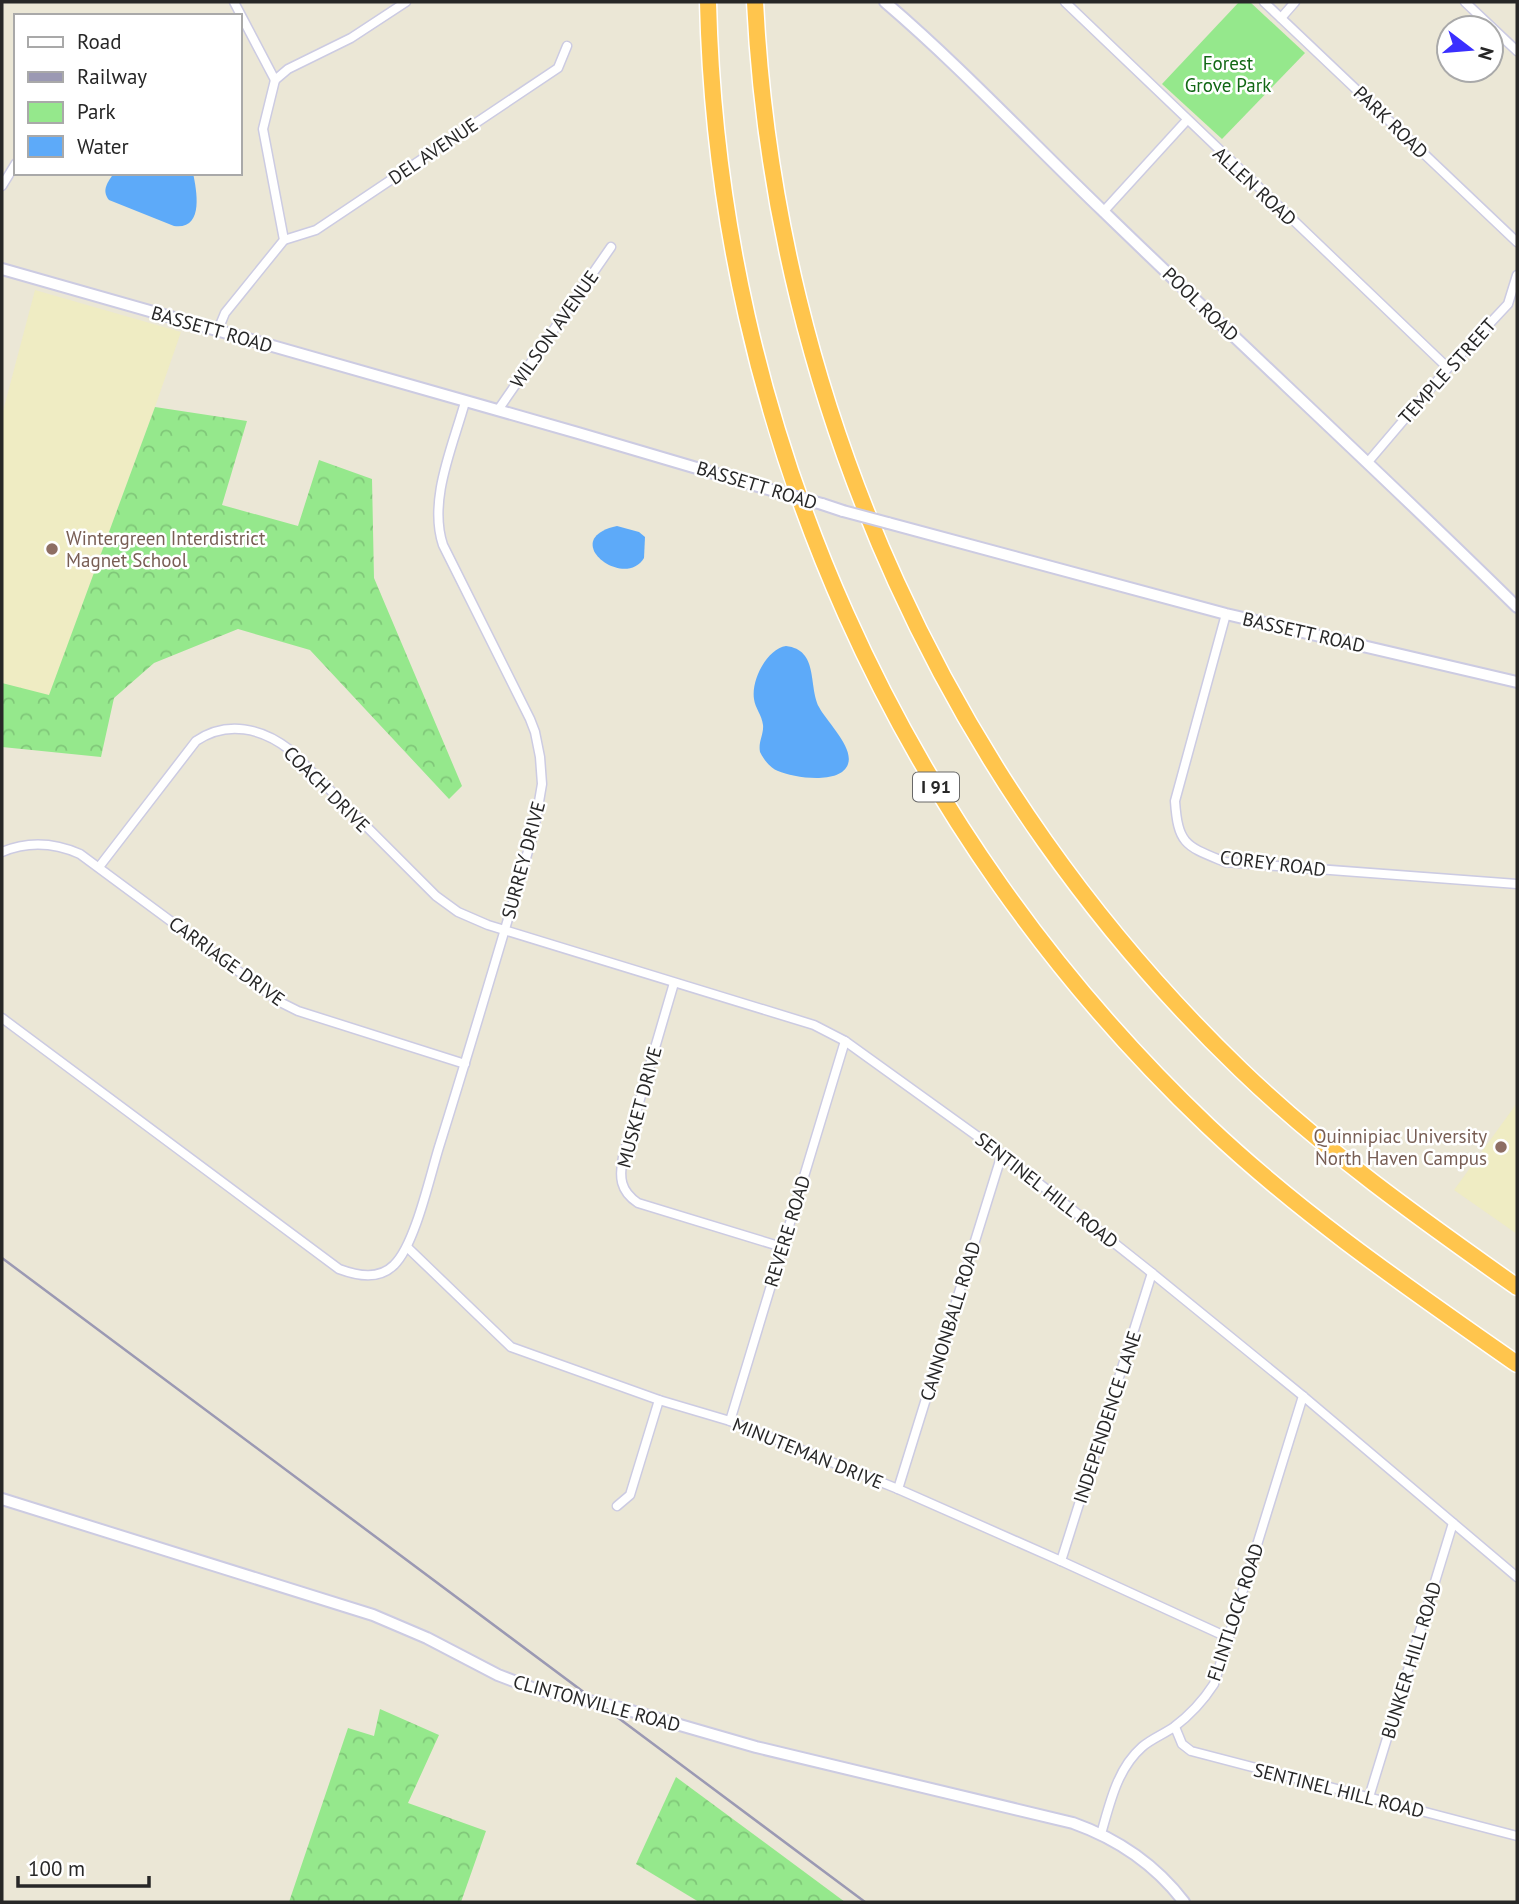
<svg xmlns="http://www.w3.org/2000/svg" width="1519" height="1904" font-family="'PT Sans',sans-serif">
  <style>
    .education { fill: #efecc3 }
    .green { fill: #95e88c }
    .forest { fill: url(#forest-crowns) }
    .water { fill: #5daaf9 }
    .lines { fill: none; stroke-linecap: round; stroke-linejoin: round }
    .minor-casing { stroke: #cccbe2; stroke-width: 11 }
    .tertiary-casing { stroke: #cccbe2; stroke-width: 14 }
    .motorway-casing { stroke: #fff; stroke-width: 19 }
    .minor { stroke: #fff; stroke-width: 8 }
    .tertiary { stroke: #fff; stroke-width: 10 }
    .motorway { stroke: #ffc54d; stroke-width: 16 }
    .rail { stroke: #9b99b3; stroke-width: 2.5 }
    .tertiary-bridge-casing { stroke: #cccbe2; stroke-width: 14; stroke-linecap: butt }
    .tertiary-bridge { stroke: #fff; stroke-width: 10 }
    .education-dot { fill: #8d6e63; stroke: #fff; stroke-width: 2.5 }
    .labels { text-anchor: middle; stroke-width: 5; stroke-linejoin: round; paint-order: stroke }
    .shield { fill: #fff; stroke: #686868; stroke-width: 2 }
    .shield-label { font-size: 18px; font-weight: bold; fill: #272727 }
    .park-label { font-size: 19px; fill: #126815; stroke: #fff }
    .street-label { font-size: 19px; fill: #272727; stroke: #fff }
    .education-label { font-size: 19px; fill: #785e54; stroke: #fff; text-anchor: start }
  </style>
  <defs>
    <pattern id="forest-crowns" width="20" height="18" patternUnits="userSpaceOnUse" patternTransform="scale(1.75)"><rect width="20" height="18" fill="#95e88c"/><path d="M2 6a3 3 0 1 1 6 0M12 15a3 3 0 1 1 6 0" fill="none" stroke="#80c779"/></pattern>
  </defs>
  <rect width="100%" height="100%" fill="#ebe7d6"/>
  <g class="education">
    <polygon points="35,290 181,332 155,407 49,696 2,683 2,415"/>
    <polygon points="1517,1103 1517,1234 1454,1190"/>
  </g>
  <polygon class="green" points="1239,2 1250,2 1305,53 1222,139 1162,84"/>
  <g class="forest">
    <polygon points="155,407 247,421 222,505 298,526 319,460 372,479 374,578 462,786 449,799 310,650 238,629 154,663 114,698 101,757 2,747 2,683 49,695"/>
    <polygon points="380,1709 439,1735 408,1803 486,1831 461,1902 289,1902 348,1728 374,1736"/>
    <polygon points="676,1777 845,1902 699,1902 636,1864"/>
  </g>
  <g class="water">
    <path d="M114,173H193C197,192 204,230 174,226L109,200C101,190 108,182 114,173Z"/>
    <path d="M617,526L639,532L645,537L644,558C624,591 557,539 617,526Z"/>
    <path d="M786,646C819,650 808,685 819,707C826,721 854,747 848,764C841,785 794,778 778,771C770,768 764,760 760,752C758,742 764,734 763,725C762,715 755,708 754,699C751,680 767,649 786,646Z"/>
  </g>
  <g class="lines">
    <defs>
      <g id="minor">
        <polyline points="234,2 275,80"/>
        <polyline points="1065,2 1448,368"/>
        <polyline points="1264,2 1517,242"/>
        <polyline points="1465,2 1517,51"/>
        <polyline points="1281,18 1295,2"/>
        <polyline points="2,186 16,163"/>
        <polyline points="1103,212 1187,120"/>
        <polyline points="284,240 316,230 558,68 567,46"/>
        <polyline points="218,330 225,313 284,240 263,129 275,80 288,69 351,38 406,2"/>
        <polyline points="498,410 611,247"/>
        <polyline points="1368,462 1448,368 1508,304 1517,275"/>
        <path d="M1226,614L1175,801C1178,845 1186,846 1225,862L1517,884"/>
        <path d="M2,852C28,841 55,843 80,854L280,1002L298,1011L465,1064"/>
        <path d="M99,867L196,741C227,720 262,728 290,750L436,896L458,912L488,925L814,1025L845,1041L1002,1154L1152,1273L1303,1396L1517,1577"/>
        <path d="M674,983L623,1157C619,1177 620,1191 638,1203L782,1247"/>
        <path d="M2,1018L339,1269C358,1276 379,1280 394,1265C415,1245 430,1176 439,1147C472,1042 503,936 534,831L542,784L540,757L535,732L530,719L443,545C428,500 453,446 465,402"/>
        <polyline points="407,1247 511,1347 659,1400 730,1421 898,1489 1061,1561 1229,1638"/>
        <polyline points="730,1421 845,1041"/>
        <polyline points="898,1489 1002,1154"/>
        <polyline points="617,1506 630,1495 659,1400"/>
        <polyline points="1061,1561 1152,1273"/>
        <polyline points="1175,1727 1182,1744 1191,1751 1517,1836"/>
        <polyline points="1369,1797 1453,1523"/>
        <path d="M1101,1834C1110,1803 1117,1769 1142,1747C1151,1739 1164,1734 1174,1727C1190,1715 1203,1701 1214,1684L1303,1396"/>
      </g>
      <g id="tertiary">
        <path d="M885,2C961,67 1030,141 1103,211C1240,344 1381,473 1517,607"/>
        <polyline points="2,269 578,433 778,492"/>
        <polyline points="822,504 843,511"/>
        <polyline points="888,523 1226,614 1517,682"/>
        <path d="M2,1499L373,1615L427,1638L498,1675L535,1689L621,1708L756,1747L1073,1823C1118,1839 1155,1864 1184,1902"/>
      </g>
      <g id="motorway">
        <path d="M708,2C718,429 899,832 1208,1126C1303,1216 1410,1289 1517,1364"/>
        <path d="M755,2C775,405 950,790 1241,1070C1326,1152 1421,1219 1517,1287"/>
      </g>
    </defs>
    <use href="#minor" class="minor-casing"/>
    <use href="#tertiary" class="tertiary-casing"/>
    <use href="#motorway" class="motorway-casing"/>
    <use href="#minor" class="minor"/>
    <use href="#tertiary" class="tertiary"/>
    <use href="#motorway" class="motorway"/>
    <polyline class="rail" points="2,1258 865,1902"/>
    <defs>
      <g id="tertiary-bridge">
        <polyline points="778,492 822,504"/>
        <polyline points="843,511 888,523"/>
      </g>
    </defs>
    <use href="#tertiary-bridge" class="tertiary-bridge-casing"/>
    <use href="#tertiary-bridge" class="tertiary-bridge"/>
  </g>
  <g class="education-dot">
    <circle cx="52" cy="549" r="7"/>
    <circle cx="1501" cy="1147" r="7"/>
  </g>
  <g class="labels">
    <rect class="shield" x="913" y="772.5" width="46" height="29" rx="5"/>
    <g class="shield-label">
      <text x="936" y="793">I 91</text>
    </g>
    <g class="park-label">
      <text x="1228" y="70">Forest<tspan x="1228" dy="22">Grove Park</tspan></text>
    </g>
    <g class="street-label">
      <text transform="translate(1391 122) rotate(44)" y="7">PARK ROAD</text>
      <text transform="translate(433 151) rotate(-34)" y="7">DEL AVENUE</text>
      <text transform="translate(1255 186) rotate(43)" y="7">ALLEN ROAD</text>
      <text transform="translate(1201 304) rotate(44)" y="7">POOL ROAD</text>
      <text transform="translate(212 329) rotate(16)" y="7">BASSETT ROAD</text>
      <text transform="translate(554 329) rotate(-55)" y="7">WILSON AVENUE</text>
      <text transform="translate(1447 371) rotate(-48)" y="7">TEMPLE STREET</text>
      <text transform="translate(757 485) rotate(17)" y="7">BASSETT ROAD</text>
      <text transform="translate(1304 632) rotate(13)" y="7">BASSETT ROAD</text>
      <text transform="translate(327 789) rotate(45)" y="7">COACH DRIVE</text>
      <text transform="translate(523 860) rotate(-75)" y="7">SURREY DRIVE</text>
      <text transform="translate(1273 863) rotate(7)" y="7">COREY ROAD</text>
      <text transform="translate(227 961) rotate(36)" y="7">CARRIAGE DRIVE</text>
      <text transform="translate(639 1107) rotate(-75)" y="7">MUSKET DRIVE</text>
      <text transform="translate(1047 1190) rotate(38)" y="7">SENTINEL HILL ROAD</text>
      <text transform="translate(787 1231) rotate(-73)" y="7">REVERE ROAD</text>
      <text transform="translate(950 1321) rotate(-73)" y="7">CANNONBALL ROAD</text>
      <text transform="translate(1107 1417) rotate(-72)" y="7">INDEPENDENCE LANE</text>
      <text transform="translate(808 1453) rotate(22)" y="7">MINUTEMAN DRIVE</text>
      <text transform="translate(1235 1612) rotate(-72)" y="7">FLINTLOCK ROAD</text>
      <text transform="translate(1411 1660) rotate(-73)" y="7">BUNKER HILL ROAD</text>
      <text transform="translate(597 1703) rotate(15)" y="7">CLINTONVILLE ROAD</text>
      <text transform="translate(1339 1790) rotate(14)" y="7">SENTINEL HILL ROAD</text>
    </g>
    <g class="education-label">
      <text x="66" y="545">Wintergreen Interdistrict<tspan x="66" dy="22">Magnet School</tspan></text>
      <text x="1487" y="1143" text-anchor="end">Quinnipiac University<tspan x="1487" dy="22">North Haven Campus</tspan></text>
    </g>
  </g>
  <rect width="1519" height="1904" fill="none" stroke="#272727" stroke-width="7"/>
  <rect x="14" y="14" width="228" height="161" fill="#ffffff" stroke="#a9a9a9" stroke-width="2"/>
  <rect x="28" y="37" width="35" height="10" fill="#ffffff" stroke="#a9a9a9" stroke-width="2"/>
  <text x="77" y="49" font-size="21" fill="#272727">Road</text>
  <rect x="28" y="72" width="35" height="10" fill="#9b99b3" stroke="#a9a9a9" stroke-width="2"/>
  <text x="77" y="84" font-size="21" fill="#272727">Railway</text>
  <rect x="28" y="102" width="35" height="21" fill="#95e88c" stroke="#a9a9a9" stroke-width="2"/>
  <text x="77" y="119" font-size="21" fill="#272727">Park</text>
  <rect x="28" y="136" width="35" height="21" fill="#5daaf9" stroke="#a9a9a9" stroke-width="2"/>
  <text x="77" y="154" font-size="21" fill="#272727">Water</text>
  <g transform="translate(1470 49) rotate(106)"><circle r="33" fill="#ffffff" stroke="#a9a9a9" stroke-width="2"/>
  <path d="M0-5L12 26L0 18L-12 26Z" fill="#3a2fff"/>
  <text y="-10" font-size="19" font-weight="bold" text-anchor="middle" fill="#272727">N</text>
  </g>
  <path d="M18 1876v10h131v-10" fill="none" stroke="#272727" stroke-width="3.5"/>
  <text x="28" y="1876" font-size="21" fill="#272727" stroke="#ffffff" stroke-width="5" paint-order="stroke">100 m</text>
</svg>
